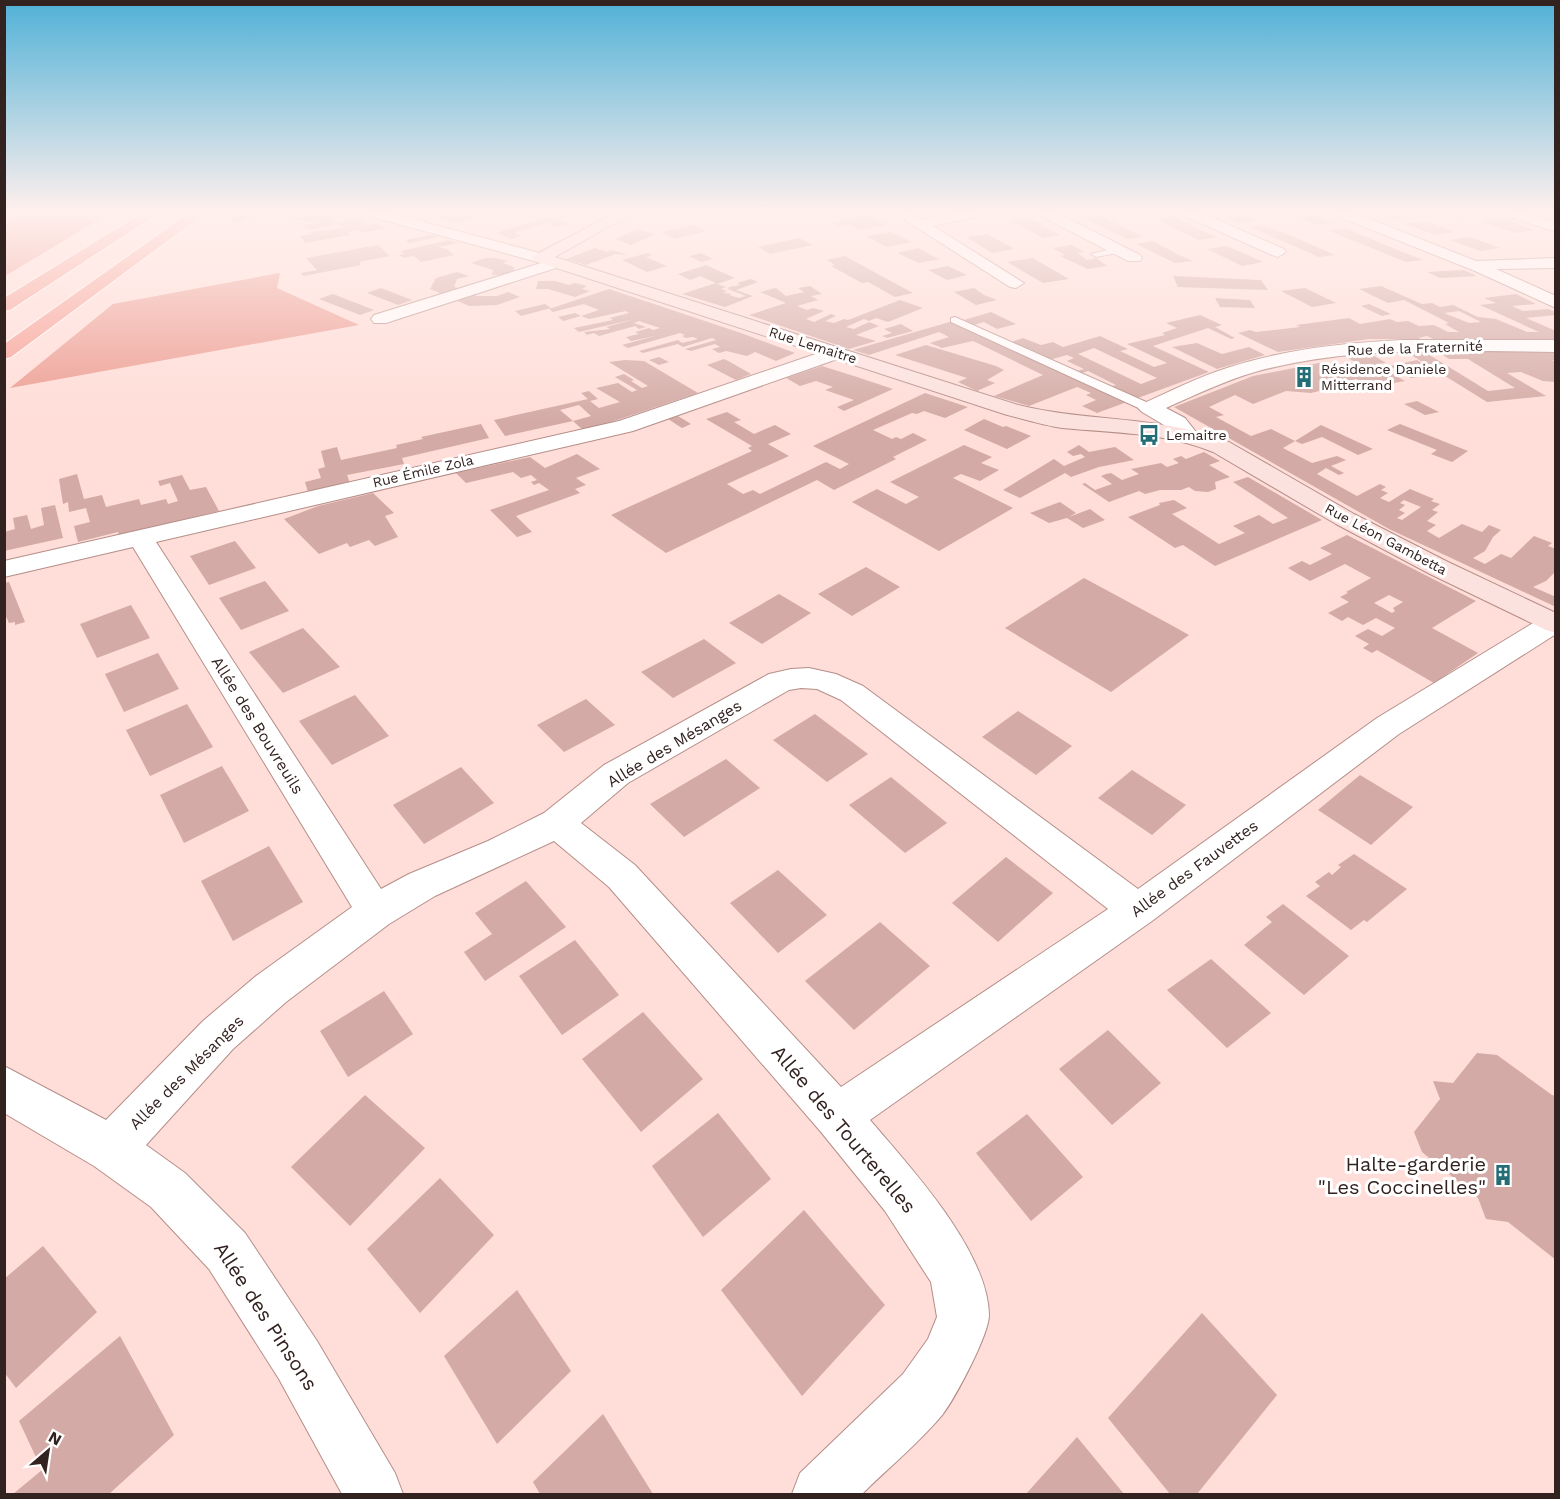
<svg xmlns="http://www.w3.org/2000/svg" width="1560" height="1499" font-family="'Work Sans',sans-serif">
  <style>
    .green { fill: #ec9c91 }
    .building { fill: #d3aaa5; fill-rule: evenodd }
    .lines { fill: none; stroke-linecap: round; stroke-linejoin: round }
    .lane-casing { stroke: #b58e88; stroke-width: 2 }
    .street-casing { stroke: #b58e88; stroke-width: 2 }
    .secondary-casing { stroke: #b58e88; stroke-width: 2 }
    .highway-casing { stroke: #fff; stroke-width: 2 }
    .lane { fill: #fff; fill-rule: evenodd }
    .street { fill: #fff; fill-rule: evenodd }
    .secondary { fill: #fce2df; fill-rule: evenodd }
    .highway { fill: #f69f94; fill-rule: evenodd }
    .rail { stroke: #6a5553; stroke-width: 2; stroke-dasharray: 5 5; stroke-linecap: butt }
    .labels { text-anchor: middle; stroke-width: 6; stroke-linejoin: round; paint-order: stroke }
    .far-street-label { font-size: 14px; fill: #322220; stroke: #fff }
    .far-poi-label { font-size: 14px; fill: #322220; stroke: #fff; text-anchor: start }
    .street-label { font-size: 16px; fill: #322220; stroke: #fff }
    .near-street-label { font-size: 20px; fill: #322220; stroke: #fff }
    .near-poi-label { font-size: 20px; fill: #322220; stroke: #fff; text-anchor: end }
  </style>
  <rect width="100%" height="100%" fill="#ffddd8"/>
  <g class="green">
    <polygon points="27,213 110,213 5,276 5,224"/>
    <polygon points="280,273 277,288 359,325 10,388 113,304"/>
  </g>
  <g class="building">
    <polygon points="251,213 266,213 236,223 230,222 234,218"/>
    <polygon points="454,213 474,213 481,215 455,223 437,217"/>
    <polygon points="1074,213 1095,213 1144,237 1127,239"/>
    <polygon points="1217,213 1236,213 1255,221 1240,223"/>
    <polygon points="1288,213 1307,213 1333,222 1318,225"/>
    <polygon points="1377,213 1399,213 1412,218 1395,220"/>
    <polygon points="1444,213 1484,213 1485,214 1458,218"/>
    <polygon points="315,214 317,216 329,215 337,223 361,218 368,225 378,223 385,229 362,233 359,230 348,232 350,235 305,243 300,236 312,234 309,232 346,228 338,224 309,230 302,225 321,222 290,219"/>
    <polygon points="867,216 887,225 860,230 848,224 839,226 833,223"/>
    <polygon points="550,217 570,224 557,227 550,225 554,224 546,223 514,233 522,236 512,239 496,233"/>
    <polygon points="1174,217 1198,229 1218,237 1198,240 1158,220"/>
    <polygon points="1028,218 1041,224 1039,224 1060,235 1043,238 1011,220"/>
    <polygon points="1503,219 1535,230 1515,233 1483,222"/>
    <polygon points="1419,222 1432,223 1455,232 1436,235 1404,224"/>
    <polygon points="693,225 706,231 675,239 661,232"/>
    <polygon points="1264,225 1287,234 1335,255 1319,257 1250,227"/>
    <polygon points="1346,228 1395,249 1423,260 1406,262 1327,230"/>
    <polygon points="637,229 656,234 631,245 615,239"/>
    <polygon points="891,232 912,242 886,247 866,236"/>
    <polygon points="987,234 1014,249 992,253 966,237"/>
    <polygon points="430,235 438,237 409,243 406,240"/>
    <polygon points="1470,237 1500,248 1480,251 1450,240"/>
    <polygon points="799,238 813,245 770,254 758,247"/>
    <polygon points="449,240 459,243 439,247 447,249 454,255 421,262 414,256 403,258 399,255 404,254 401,251"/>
    <polygon points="1153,241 1177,254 1193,261 1175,263 1136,244"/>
    <polygon points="378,245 390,256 359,262 361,265 303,276 301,273 317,270 306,258"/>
    <polygon points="1071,245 1085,252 1077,253 1082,256 1087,260 1096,258 1107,266 1088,269 1060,256 1065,255 1053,248"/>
    <polygon points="1227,246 1263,262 1242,266 1207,249"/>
    <polygon points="595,248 607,252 612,250 628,255 616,254 586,265 566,259"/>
    <polygon points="918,248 933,256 940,259 919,263 897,253"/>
    <polygon points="648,253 653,255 646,257 667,266 647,272 622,260"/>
    <polygon points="701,253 713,259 701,262 689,256"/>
    <polygon points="845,256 885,278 913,293 895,297 868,282 862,283 831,266 835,265 826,260"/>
    <polygon points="485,258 496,258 508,261 503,263 514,267 513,274 492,275 493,270 471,263"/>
    <polygon points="1033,258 1069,279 1043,283 1007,262"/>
    <polygon points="706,265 735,278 717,284 726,287 721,289 727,291 723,293 732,294 729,295 739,298 746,296 728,289 729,287 741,285 737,283 751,279 758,282 736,290 753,296 725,307 682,294 716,283 700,276 690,280 678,274"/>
    <polygon points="948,266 967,275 947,280 928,270"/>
    <polygon points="1464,270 1477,276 1440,278 1427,272"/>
    <polygon points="457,272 469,276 457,279 454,287 462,289 445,295 430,289 436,278"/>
    <polygon points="1173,276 1261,280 1268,290 1178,287"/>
    <polygon points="538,281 555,281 569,285 575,283 587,286 582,289 590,291 575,297 548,289 536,289"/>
    <polygon points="810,286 822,294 811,296 818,300 797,306 807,310 813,308 824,311 806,319 814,322 831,314 836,316 825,321 834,323 844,319 848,320 900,300 923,308 888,322 876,318 869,321 864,319 846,327 854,329 869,322 879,326 856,335 876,341 849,349 749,315 786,303 760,292 776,288 786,296 804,292 798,288"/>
    <path d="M1381,286L1422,304L1432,303L1440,307L1453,305L1478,317L1496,319L1527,332H1539L1480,305L1496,303L1484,298L1516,294L1536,304L1512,306L1523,311L1548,309L1556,312V315L1526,318L1556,331V339L1435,340L1427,336L1418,338L1422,339H1369L1278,352L1238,333L1250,330L1256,332L1300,327L1296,325L1349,318L1360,324L1390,319L1397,322L1408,321L1419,326L1434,325L1448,332H1459L1445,324L1449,323L1404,300L1388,303L1359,289ZM1459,311L1481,322L1469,323L1444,313Z"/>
    <polygon points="381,288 412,300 398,305 367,293"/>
    <polygon points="974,288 984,295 997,300 976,305 954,292"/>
    <polygon points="1305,288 1336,303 1312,307 1281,291"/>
    <polygon points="609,289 741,333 795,353 776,361 755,352 747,356 726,351 719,353 712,349 720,347 715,344 691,351 685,349 716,340 712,338 683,347 678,344 643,353 639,351 678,340 682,343 698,339 693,337 686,338 682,336 685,335 680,333 628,348 622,345 655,336 631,341 626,337 639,334 635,332 649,328 653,330 660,328 639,321 634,323 646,327 639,329 635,326 599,336 594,333 587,335 584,332 610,329 606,327 635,319 579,332 574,328 613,320 610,318 629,313 626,311 589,319 581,316 599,310 584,304 553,312 549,309"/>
    <polygon points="508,292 520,297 497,305 469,306 453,299 470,293 477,296 497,296"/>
    <polygon points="333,294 374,310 360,315 319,299"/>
    <polygon points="1215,298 1250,300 1255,308 1220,307"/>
    <polygon points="545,304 551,308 521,316 515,311"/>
    <polygon points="1369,304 1391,314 1382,316 1361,306"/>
    <polygon points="991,312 1016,324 997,329 984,322 974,325 964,320"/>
    <polygon points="575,313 581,316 563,321 558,317"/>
    <path d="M1200,315L1222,325L1215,327L1235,338L1231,339L1208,328L1153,346L1209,372L1135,399L1109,387L1116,385L1088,371L1078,374L1074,372L1084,369L1067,361L1074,358L1067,355L1049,360L1011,342L1023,338L1041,345L1053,342L1063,347L1100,336L1128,349L1120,351L1154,367L1167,363L1127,344L1165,335L1162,333L1177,328L1166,323ZM1094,348L1157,378L1141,384L1078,354Z"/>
    <polygon points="953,321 1127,402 1097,413 1082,406 1096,400 1086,395 1091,393 1077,387 1029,406 994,396 1043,375 973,341 942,348 930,343 949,337 939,332 869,355 853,350"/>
    <polygon points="901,324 913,331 887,338 882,336 892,333 884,329"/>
    <polygon points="1197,343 1222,354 1249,347 1265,355 1217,369 1172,347"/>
    <polygon points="926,345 996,366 1004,370 987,380 995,383 977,391 958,382 967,378 895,355"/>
    <polygon points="1423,351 1488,391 1515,388 1468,359 1449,359 1437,351 1556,352 1556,360 1552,360 1556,362 1556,382 1543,381 1521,372 1507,373 1546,396 1487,402 1408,353"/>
    <path d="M1371,354L1386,363L1375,364L1405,381L1372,387L1356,379L1341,383L1345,385L1311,393L1286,391L1253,404L1235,395L1209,407L1224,415L1216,417L1251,436L1271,429L1295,441L1283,448L1312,463L1337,456L1346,460L1331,466L1344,473L1339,475L1326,468L1317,474L1357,496L1380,484L1386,487L1381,490L1388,493L1380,498L1389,502L1410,489L1434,499L1431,501L1440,504L1432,510L1438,512L1427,521L1436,525L1427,531L1439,538L1462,524L1482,532L1489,525L1501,530L1493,537L1485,551L1473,558L1485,564L1501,554L1511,558L1534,536L1552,543L1548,546L1556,549V571L1546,581L1533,587L1556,597V607L1389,529L1174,407L1253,376L1324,362L1346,373L1368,369L1346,357ZM1404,500L1421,507L1402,520L1397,518L1405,513L1399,510L1405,505L1400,503Z"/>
    <polygon points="659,357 669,362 659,365 649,360"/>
    <polygon points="724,359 730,362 751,374 736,380 707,365"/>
    <path d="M625,360L644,361L698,393L584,431L573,421L505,436L494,420L588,399L581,393L589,391L598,399L590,401L599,408L620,402L596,388L618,383L632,392L637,390L615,377L624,374L634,380L631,381L642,388L648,386L609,362ZM579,405L591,416L573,421L560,410Z"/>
    <polygon points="1417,360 1440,374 1411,378 1390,366"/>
    <polygon points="822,366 857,377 893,389 844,411 837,407 854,400 825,390 833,387 816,381 800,386 786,378"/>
    <polygon points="925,393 968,407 945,418 924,411 917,414 912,413 873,430 892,439 896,437 901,439 913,433 927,440 893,457 896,459 834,490 817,480 666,553 611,515 752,451 748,448 752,446 706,419 727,412 741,420 734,422 754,434 775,425 791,434 768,444 789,456 727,484 743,494 753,490 760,494 826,462 840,469 849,464 813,446"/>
    <polygon points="1417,401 1439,412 1425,415 1404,404"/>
    <polygon points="678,416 691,424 682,428 668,419"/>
    <polygon points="984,419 1003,427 1006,426 1031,436 1007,449 964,430"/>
    <polygon points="481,424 489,438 402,458 404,464 347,475 350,483 308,492 305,482 321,478 318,469 325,467 321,451 337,447 341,460 397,448 396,445 423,439 421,437"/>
    <polygon points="1400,424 1468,451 1452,462 1431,454 1437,450 1387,430"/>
    <polygon points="1321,425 1373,449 1358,455 1322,437 1302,444 1295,441"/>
    <polygon points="964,445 992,457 981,463 999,470 980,481 961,474 953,478 1013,508 939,551 852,502 877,489 906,504 919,497 890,482"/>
    <polygon points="1079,445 1089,452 1115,447 1134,460 1099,467 1071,477 1065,473 1020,498 1003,490 1054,459 1064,466 1085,457 1081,454 1073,456 1067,452"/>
    <polygon points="1204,452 1220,461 1209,465 1230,477 1215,482 1216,489 1208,492 1195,491 1189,487 1181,490 1160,490 1145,494 1139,491 1109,502 1082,484 1085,483 1095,490 1112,484 1101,476 1106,474 1111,473 1122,480 1139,474 1131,469 1161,463 1167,467 1179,463 1173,459 1181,456 1186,459"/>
    <polygon points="577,454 600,469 576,478 586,485 575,489 580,493 516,516 532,532 517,537 490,510 549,490 539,483 534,485 531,482 537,480 531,475 521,478 513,472 466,483 456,473 530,457 545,468"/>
    <polygon points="77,474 84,499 102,495 106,507 139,499 141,505 166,499 168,504 178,501 170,483 160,486 158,481 182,475 190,490 206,487 219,511 119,535 118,532 78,542 74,526 90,522 86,508 69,512 68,502 63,504 59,479"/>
    <polygon points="1248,477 1322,520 1215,566 1183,545 1175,548 1128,517 1160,505 1159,503 1174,500 1187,508 1172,514 1219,544 1245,533 1233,526 1259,515 1273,524 1288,518 1233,482"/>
    <polygon points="373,493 394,513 385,516 398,537 375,546 369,540 350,547 347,543 319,554 284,519 318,506"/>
    <polygon points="1060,502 1076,513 1069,517 1090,509 1105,520 1083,528 1067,518 1049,523 1030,513"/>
    <polygon points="55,505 63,538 4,551 4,532 15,529 13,518 27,515 31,529 44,525 41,508"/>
    <path d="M1347,535L1476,601L1432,628L1478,653L1434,683L1377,650L1372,653L1363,648L1369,644L1355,636L1368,629L1382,636L1395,628L1376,618L1363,625L1348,617L1342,621L1328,613L1349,602L1340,597L1348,593L1346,592L1371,578L1345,564L1310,581L1288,568L1302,561L1310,565L1332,554L1320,548ZM1389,595L1403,602L1393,608L1395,611L1392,613L1374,603Z"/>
    <polygon points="235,541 256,568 209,585 190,556"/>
    <polygon points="866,567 900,587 852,616 818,594"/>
    <polygon points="1084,578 1173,626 1189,635 1111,692 1005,628"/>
    <polygon points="265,581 289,611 241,630 219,598"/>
    <polygon points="9,582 25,622 15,625 15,622 9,623 4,612 4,583"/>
    <polygon points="779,594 811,613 762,644 729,623"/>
    <polygon points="131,605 150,638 97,658 80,624"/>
    <polygon points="303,628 340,667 283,693 249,652"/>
    <polygon points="704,639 736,663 673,698 641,672"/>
    <polygon points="158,653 179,689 124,712 105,674"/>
    <polygon points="355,695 389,736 332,765 299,721"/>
    <polygon points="586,699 615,725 564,752 537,725"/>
    <polygon points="187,704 213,747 150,776 126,730"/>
    <polygon points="1018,711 1072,746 1036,775 982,737"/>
    <polygon points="815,714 868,754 827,782 773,740"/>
    <polygon points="726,759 760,788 684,837 650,804"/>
    <polygon points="222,766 249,811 184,843 160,795"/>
    <polygon points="461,767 494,803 424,844 393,805"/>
    <polygon points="1132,770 1186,805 1152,835 1098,798"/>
    <polygon points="1360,775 1413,807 1371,845 1318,810"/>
    <polygon points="891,777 947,823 905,853 849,805"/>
    <polygon points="269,846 303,902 233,941 201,881"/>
    <polygon points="1354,854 1407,889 1367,922 1364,920 1351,930 1306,896 1320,886 1315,882 1329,872 1332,875 1341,867 1338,865"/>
    <polygon points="1006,857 1053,893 998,942 952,903"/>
    <polygon points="778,870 827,915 778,953 730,903"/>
    <polygon points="526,881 566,927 485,981 464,952 492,934 475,913"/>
    <polygon points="1283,904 1349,956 1304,995 1244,945 1272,922 1266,917"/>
    <polygon points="880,922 930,966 854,1030 805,981"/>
    <polygon points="575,940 619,995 562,1035 519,976"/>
    <polygon points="1211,959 1271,1013 1227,1048 1167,990"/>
    <polygon points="384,991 413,1034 348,1077 320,1031"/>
    <polygon points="643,1012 703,1079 641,1132 582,1059"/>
    <polygon points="1108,1030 1161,1083 1112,1125 1059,1069"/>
    <polygon points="1477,1053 1497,1055 1552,1095 1556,1096 1556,1260 1508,1222 1486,1219 1478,1198 1422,1152 1414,1132 1440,1099 1433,1081 1453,1083"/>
    <polygon points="365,1095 425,1148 350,1226 291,1167"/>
    <polygon points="718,1113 771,1179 703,1237 652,1166"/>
    <polygon points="1027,1114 1083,1177 1031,1221 976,1153"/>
    <polygon points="440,1178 494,1235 420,1313 367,1249"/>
    <polygon points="804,1210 885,1305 802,1396 721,1290"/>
    <polygon points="43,1246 97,1312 16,1388 4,1372 4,1279"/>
    <polygon points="517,1290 571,1371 497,1444 444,1356"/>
    <polygon points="1202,1313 1277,1395 1197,1494 1170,1494 1108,1418"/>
    <polygon points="120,1336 174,1435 109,1494 13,1494 42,1470 19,1421"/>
    <polygon points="603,1414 653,1494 540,1494 533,1482"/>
    <polygon points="1077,1437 1124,1494 1026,1494"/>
  </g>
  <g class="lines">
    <defs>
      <g id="lane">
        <polygon points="1119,247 1124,250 1122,252 1096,257 1091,254"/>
        <polygon points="955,317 1153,405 1155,408 1149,412 1145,411 951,322 951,318"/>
      </g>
      <g id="street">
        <polygon points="367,213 390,213 547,255 549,258 547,261 556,258 564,263 562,266 386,323 374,323 371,319 374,315 541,263 369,216"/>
        <polygon points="894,213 911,213 922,220 955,213 982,213 980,216 933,226 1024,283 1016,288 1010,287"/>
        <polygon points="1039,213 1057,213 1140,255 1142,258 1140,261 1128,261 1041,216"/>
        <polygon points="1183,213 1202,213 1284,249 1286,252 1278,257 1272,255 1185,216"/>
        <polygon points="1335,213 1355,213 1476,261 1556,258 1556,268 1496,269 1556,296 1556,308 1475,271 1337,216"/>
        <polygon points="1506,213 1527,213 1556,223 1556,232 1508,216"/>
        <path d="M1402,340H1556V352C1455,351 1352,345 1255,372C1224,381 1195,395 1166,408L1185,418L1196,432L1193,437L1185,439L1177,437L1169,428L1142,412L1138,408L1142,404C1171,391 1200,376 1230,367C1286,349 1344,343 1402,340Z"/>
        <path d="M836,347L843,349L846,353L843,357L633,431L156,542L381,889L409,874L488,841L544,813L604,765L769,674L791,669L809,668L836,674L863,686L1138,889L1377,718L1543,617L1556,615V634L1399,734L1152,921L870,1120C911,1168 988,1251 989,1315C989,1335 955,1398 943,1414C919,1443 888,1468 862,1494H792L800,1473L903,1374L928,1339L937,1317L931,1282L885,1211L821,1132L609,887L554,841L435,896L389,924L286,1002L233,1049L146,1145L185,1173L245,1233L317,1341L395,1473L403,1494H342L279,1379L209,1269L151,1207L94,1166L4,1113V1066L106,1120L203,1021L256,976L352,907L133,547L4,577V561L619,421ZM801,688L817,689L841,700L1108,909L841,1087L635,865L581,823L628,783L789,690Z"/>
      </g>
      <path id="secondary" d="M615,213H633L555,257L1018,405C1091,423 1157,414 1229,442L1354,514L1448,562L1556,613V633L1546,630L1430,574L1336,524L1213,452C1164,432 1114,433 1062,428C1042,425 1023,419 1004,414L535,261L533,258L535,255Z"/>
      <g id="highway">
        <polygon points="142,213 159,213 10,310 4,311 4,298"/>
        <polygon points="189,213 205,213 11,357 4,359 4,344"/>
      </g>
    </defs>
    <use href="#lane" class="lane-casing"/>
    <use href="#street" class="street-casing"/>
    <use href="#secondary" class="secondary-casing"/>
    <use href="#highway" class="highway-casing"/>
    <use href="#lane" class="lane"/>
    <use href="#street" class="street"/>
    <use href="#secondary" class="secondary"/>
    <use href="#highway" class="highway"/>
    <polyline class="rail" points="4,216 11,213"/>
  </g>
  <linearGradient id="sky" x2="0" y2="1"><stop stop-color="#50b1d7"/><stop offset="0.5" stop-color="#fff0ed"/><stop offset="1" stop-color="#fff0ed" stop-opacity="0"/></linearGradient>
  <rect width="1560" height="423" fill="url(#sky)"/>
  <defs>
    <symbol id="building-bare" viewBox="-9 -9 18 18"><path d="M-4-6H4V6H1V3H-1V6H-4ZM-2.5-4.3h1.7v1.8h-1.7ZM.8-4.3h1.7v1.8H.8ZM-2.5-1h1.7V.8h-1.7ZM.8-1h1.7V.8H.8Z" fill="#236d76" stroke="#fff" stroke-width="2.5" paint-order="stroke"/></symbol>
    <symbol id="bus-bare" viewBox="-9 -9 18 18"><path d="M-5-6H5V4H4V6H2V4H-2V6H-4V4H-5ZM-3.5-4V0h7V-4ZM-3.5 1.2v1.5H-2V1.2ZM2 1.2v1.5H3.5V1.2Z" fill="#236d76" stroke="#fff" stroke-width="2.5" paint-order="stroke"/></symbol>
  </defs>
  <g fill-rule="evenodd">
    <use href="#building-bare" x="1289" y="362" width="30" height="30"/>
    <use href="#bus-bare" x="1134" y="420" width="30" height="30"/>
    <use href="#building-bare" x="1488" y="1160" width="30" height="30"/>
  </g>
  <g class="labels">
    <g class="far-street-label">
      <text transform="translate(813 345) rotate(18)" y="5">Rue Lemaitre</text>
      <text transform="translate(1415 348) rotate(-2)" y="5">Rue de la Fraternité</text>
      <text transform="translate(423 471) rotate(-13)" y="5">Rue Émile Zola</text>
      <text transform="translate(1386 539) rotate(28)" y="5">Rue Léon Gambetta</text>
    </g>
    <g class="far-poi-label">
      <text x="1321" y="374">Résidence Daniele<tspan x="1321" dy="16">Mitterrand</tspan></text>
      <text x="1166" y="440">Lemaitre</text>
    </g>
    <g class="street-label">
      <text transform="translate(258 725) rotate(58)" y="6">Allée des Bouvreuils</text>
      <text transform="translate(674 743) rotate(-31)" y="6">Allée des Mésanges</text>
      <text transform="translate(1194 868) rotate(-36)" y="6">Allée des Fauvettes</text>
      <text transform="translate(186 1072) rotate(-45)" y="6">Allée des Mésanges</text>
    </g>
    <g class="near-street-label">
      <text transform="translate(844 1129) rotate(50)" y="7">Allée des Tourterelles</text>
      <text transform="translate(266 1316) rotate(57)" y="7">Allée des Pinsons</text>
    </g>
    <g class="near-poi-label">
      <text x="1486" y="1171">Halte-garderie<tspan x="1486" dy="23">"Les Coccinelles"</tspan></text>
    </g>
  </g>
  <rect width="1560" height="1499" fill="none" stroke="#322220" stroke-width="12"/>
  <g transform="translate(48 1451) rotate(29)" stroke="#ffffff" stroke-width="4.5" paint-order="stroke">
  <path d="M0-4.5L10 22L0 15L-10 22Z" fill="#322220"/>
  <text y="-9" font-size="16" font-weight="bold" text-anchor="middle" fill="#322220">N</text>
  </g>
</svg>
